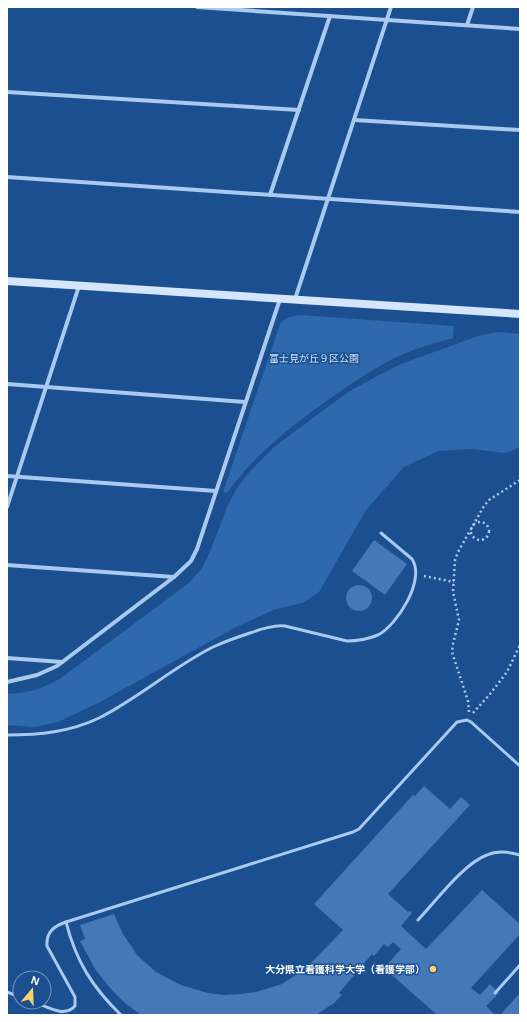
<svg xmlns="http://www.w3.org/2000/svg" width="527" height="1022" font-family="Arial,'Noto Sans JP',sans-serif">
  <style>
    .green { fill: #2e69ad }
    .building { fill: #4478b7 }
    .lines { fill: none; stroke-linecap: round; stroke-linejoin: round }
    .path { stroke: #a9c9ee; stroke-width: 2.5; stroke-dasharray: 2 3; stroke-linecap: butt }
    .lane { stroke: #a9c9ee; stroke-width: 3 }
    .street { stroke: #a9c9ee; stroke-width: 4 }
    .secondary { stroke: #d6e6fa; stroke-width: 8 }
    .poi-dot { fill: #ffd166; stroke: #1b4f8f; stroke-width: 1.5 }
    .labels { text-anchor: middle; stroke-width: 3; stroke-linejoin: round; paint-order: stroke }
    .park-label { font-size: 10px; fill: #cfe3fa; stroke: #1b4f8f }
    .poi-label { font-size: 10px; font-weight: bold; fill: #fff; stroke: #1b4f8f; text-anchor: end }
  </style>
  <rect width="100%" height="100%" fill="#1b4f8f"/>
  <g class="green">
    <path d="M300,315L454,326L453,338C430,344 407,351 387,362C370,371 354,382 338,393C297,421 256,453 227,493L223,492L280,324C285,317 292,316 300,315Z"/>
    <path d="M499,332L520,334V447L506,453L471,449L438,451L404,467L366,510L319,592L303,603L276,609L236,627L100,702L58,722L35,727L7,725V694C31,693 41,689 61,678L189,583L202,568L211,549L227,507L237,488L251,470L274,447L348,392L379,375L401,364L481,335Z"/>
  </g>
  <g class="building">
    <polygon points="374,540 407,564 385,595 352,571"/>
    <circle cx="359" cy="598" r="13"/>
    <polygon points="424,786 450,809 461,797 470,805 388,894 408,912 410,911 412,913 401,926 426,949 482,890 520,924 520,934 471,988 480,995 490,984 499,993 486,1006 495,1015 437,1015 384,968 401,949 393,942 388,947 384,944 374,956 372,954 339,993 342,995 334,1003 316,1015 141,1015 125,1003 110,988 95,969 80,941 85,939 80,925 114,914 123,934 137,955 156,972 181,985 208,993 224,995 240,994 256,992 282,984 306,968 343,930 314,904 413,795 415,796"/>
    <polygon points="520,993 520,1015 500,1015"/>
  </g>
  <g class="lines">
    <g class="path">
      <circle cx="480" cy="531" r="9"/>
      <polyline points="424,576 454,582"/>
      <polyline points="469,712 468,701 452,652 453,644 459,620 453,592 455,560 458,552 484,506 489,500 520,480"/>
      <polyline points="473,713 490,694 507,672 520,645"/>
    </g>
    <g class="lane">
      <path d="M7,735C39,735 70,732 99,718C139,698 173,667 213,647C224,642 235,638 247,634C259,630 272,625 285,626L347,641C358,641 368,639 378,635C397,625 426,580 412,559L381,533"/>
      <path d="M418,920C436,901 464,863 487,855C498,850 509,852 520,855"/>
      <path d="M66,922C76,961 92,987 121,1015"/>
      <polyline points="7,992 20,997"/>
      <polyline points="495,993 520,965"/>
      <path d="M34,1002C48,1007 64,1018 75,1006V997L47,946C46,932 54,926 66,922L353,832L359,829L457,722L467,720L471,722L520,766"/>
    </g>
    <g class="street">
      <polyline points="197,7 520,29"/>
      <polyline points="467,25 473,7"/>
      <polyline points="7,92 299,110"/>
      <polyline points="354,120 520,130"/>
      <polyline points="7,177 520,212"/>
      <polyline points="270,195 330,16"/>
      <polyline points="295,299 391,7"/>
      <polyline points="7,384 245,402"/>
      <polyline points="7,476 216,491"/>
      <polyline points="7,507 79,286"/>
      <polyline points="7,565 174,577"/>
      <polyline points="7,658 62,662"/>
      <polyline points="7,682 37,675 57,666 174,577 191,561 197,549 280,299"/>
    </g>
    <polyline class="secondary" points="7,281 520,314"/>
  </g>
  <circle class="poi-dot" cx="433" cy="969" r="4"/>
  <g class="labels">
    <g class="park-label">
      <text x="314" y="362">富士見が丘９区公園</text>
    </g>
    <g class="poi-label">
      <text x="425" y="973">大分県立看護科学大学（看護学部）</text>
    </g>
  </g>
  <rect width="527" height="1022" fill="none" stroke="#ffffff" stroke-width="16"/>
  <g transform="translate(32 990) rotate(19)"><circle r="19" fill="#1b4f8f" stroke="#7695bc"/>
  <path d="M0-3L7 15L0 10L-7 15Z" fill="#ffd166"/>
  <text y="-6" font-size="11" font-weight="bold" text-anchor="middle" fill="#ffffff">N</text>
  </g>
</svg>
